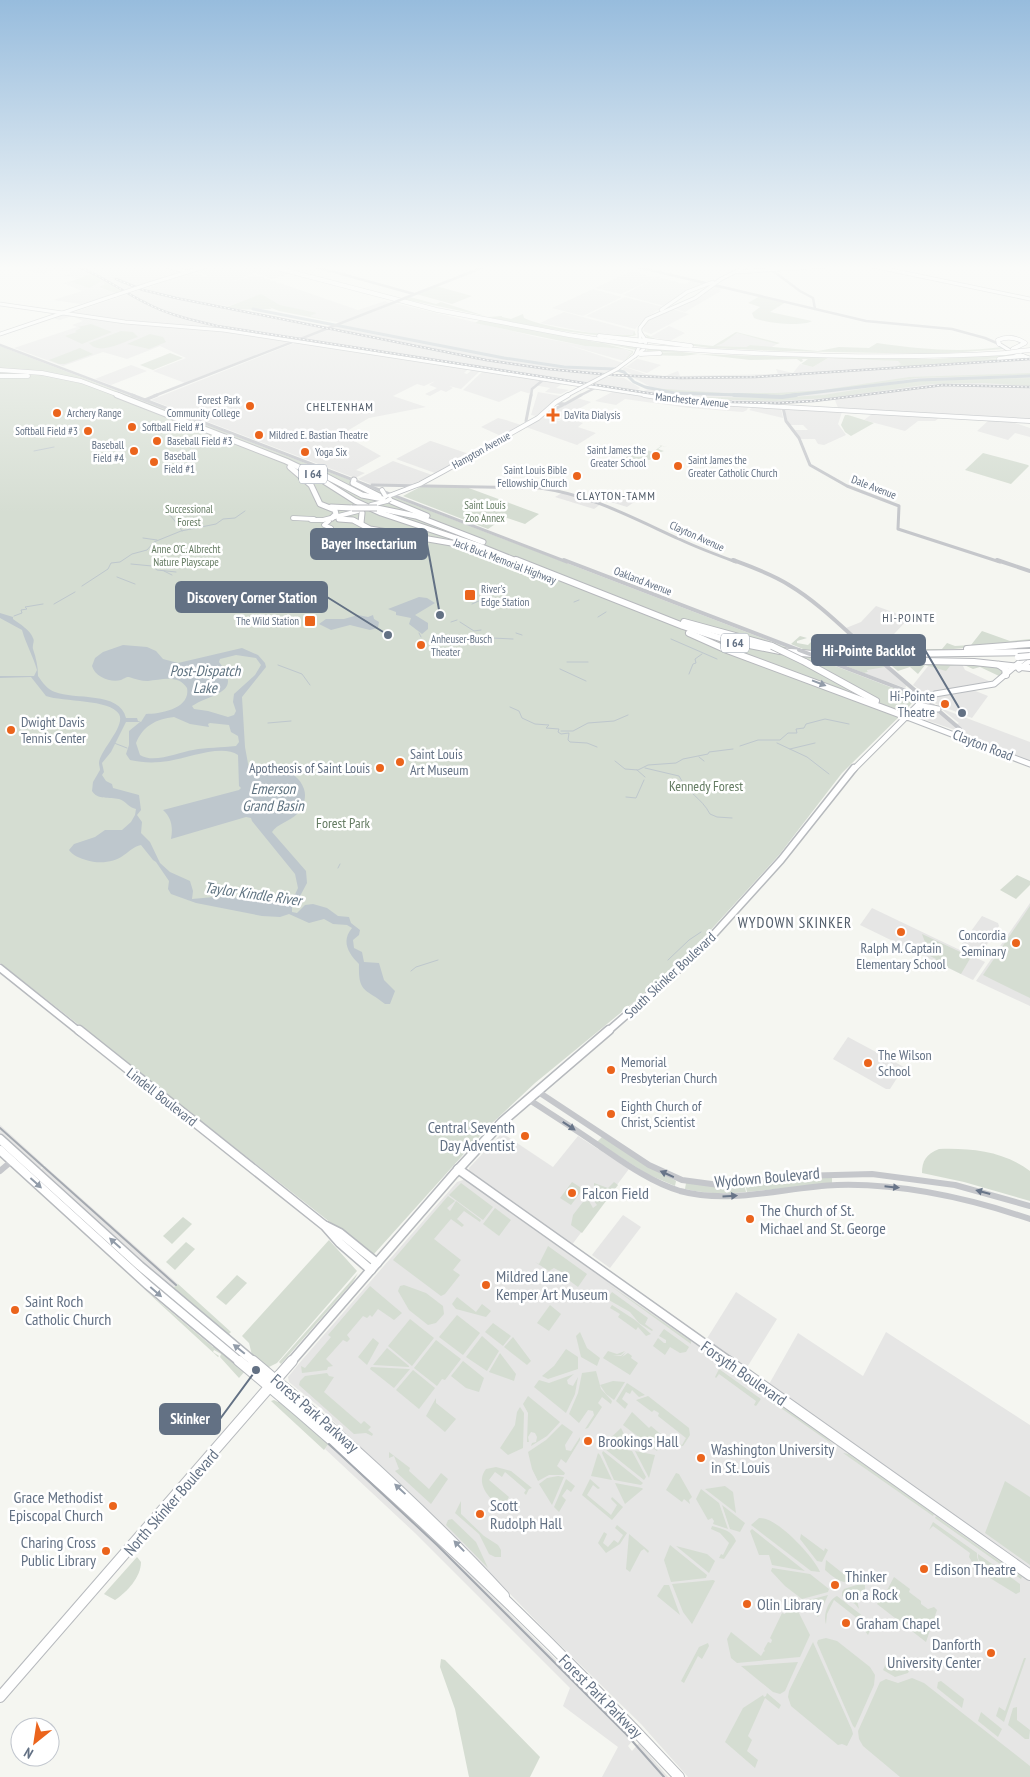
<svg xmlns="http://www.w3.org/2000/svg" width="1030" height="1777" font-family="'PT Sans Narrow',sans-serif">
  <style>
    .built { fill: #e6e6e5 }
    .green { fill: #d5ddd2 }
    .water { fill: #bec7cd; fill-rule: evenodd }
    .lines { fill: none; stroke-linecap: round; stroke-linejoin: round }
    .stream { stroke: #bec7cd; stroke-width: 1 }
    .river-far1 { stroke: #bec7cd; stroke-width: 3 }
    .river { stroke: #bec7cd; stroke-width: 4 }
    .major-far5-casing { stroke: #b7babe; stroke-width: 4.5 }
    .major-far4-casing { stroke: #b7babe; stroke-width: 5.5 }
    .major-far3-casing { stroke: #b7babe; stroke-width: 7 }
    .major-far2-casing { stroke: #b7babe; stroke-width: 9 }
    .major-far1-casing { stroke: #b7babe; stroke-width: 11 }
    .major-casing { stroke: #b7babe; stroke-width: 12 }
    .highway-far2-casing { stroke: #b7b9bd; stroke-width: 5 }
    .highway-far1-casing { stroke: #b7b9bd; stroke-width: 7 }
    .highway-casing { stroke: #b7b9bd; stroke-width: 8 }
    .minor-far3 { stroke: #c5c7cb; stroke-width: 2.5 }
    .minor-far2 { stroke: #c5c7cb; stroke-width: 3 }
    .minor-far1 { stroke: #c5c7cb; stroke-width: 4 }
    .minor { stroke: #c5c7cb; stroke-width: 6 }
    .major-far5 { stroke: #fff; stroke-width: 3 }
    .major-far4 { stroke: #fff; stroke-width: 4 }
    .major-far3 { stroke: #fff; stroke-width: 5 }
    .major-far2 { stroke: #fff; stroke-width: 6 }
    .major-far1 { stroke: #fff; stroke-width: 8 }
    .major { stroke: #fff; stroke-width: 10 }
    .highway-far2 { stroke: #fff; stroke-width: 4 }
    .highway-far1 { stroke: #fff; stroke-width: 5 }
    .highway { stroke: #fff; stroke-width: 6 }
    .tram { stroke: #a4a9b0; stroke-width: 2 }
    .rail-casing { stroke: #a4a9b0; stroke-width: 2.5 }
    .rail { stroke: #fff; stroke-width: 1; stroke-dasharray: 2; stroke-linecap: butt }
    .major-bridge-far1-casing { stroke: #b7babe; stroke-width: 4.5; stroke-linecap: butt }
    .major-bridge-casing { stroke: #b7babe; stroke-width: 5.5; stroke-linecap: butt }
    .highway-bridge-far2-casing { stroke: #b7b9bd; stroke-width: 5; stroke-linecap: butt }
    .highway-bridge-far1-casing { stroke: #b7b9bd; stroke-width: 7; stroke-linecap: butt }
    .highway-bridge-casing { stroke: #b7b9bd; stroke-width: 8; stroke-linecap: butt }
    .minor-bridge-far1 { stroke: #c5c7cb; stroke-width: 2.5 }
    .minor-bridge { stroke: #c5c7cb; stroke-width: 4 }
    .major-bridge-far1 { stroke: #fff; stroke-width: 3 }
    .major-bridge { stroke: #fff; stroke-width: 4 }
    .highway-bridge-far2 { stroke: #fff; stroke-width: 4 }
    .highway-bridge-far1 { stroke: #fff; stroke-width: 5 }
    .highway-bridge { stroke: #fff; stroke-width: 6 }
    .oneway { fill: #929ca9 }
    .oneway2 { fill: #687588 }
    .poi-dot { fill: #eb641c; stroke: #fff; stroke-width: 2 }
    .labels { text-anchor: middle; stroke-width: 5; stroke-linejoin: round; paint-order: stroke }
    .far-poi-label { font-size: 11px; fill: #637184; stroke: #fff; text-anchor: start }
    .far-street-label { font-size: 11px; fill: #637184; stroke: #fff }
    .far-park-label { font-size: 11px; fill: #647b62; stroke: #fff }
    .far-neighbourhood-label { font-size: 12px; letter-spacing: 1px; fill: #515c69; stroke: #fff }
    .shield { fill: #fff; stroke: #929ca9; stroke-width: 1 }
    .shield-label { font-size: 12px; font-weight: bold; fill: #637184 }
    .poi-label { font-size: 14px; fill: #637184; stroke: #fff; text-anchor: start }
    .street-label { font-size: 14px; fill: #637184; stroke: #fff }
    .park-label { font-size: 14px; fill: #647b62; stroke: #fff }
    .water-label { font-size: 15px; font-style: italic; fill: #5f7381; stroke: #fff }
    .neighbourhood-label { font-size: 15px; letter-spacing: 1px; fill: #515c69; stroke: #fff }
    .near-poi-label { font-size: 16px; fill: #637184; stroke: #fff; text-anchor: start }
    .near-street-label { font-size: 16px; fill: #637184; stroke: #fff }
    .leader { fill: none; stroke: #637184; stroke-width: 2 }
    .callout-dot { fill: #637184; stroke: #fff; stroke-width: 2 }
    .callout { fill: #637184; stroke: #637184; stroke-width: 2 }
    .callout-label { font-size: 15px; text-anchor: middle; font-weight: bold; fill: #fff }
  </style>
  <rect width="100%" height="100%" fill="#f5f6f1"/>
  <g class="built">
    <polygon points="28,265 85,265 98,269 114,265 206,265 123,292 112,286 120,292 81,304 53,300 82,291 63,283 71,281 88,287 90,274 78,278 71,277 77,274 70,277 65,276 72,272 52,270 44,274 28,271 35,267 25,266"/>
    <polygon points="215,265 226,265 241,270 242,269 230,265 253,265 279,270 288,274 272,279 255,273 231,282 256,275 358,310 385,301 389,303 341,323 309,316 305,311 280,305 261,295 228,306 214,304 329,327 394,303 537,337 585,346 624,349 632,353 624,361 568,345 623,363 600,376 624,378 640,388 637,390 601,385 640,391 638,392 591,385 594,383 586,382 584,384 546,378 548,376 545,376 543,378 399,354 316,343 303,339 239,330 231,327 227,329 129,321 71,313 191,273 214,278 195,271"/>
    <polygon points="631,271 655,278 621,294 595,288"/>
    <polygon points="657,277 685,284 692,280 705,283 683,293 664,306 623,295"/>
    <polygon points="714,285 724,288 719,290 721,291 685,312 672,308"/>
    <polygon points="593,289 622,297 583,316 552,308"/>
    <polygon points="625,297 663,307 644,319 635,329 586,316"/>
    <polygon points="672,309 689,314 651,334 643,331 645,325 651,318"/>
    <polygon points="564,312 635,331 635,333 633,335 624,335 597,334 540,323"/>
    <polygon points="63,314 212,329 291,341 185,383 153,371 186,358 160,346 127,359 103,352 63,366 14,348 77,327 72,325 83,321 72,316 60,320 53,318"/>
    <polygon points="669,326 685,333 670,341 650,337"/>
    <polygon points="737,333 753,337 777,344 770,348 750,345 746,347 716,346"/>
    <polygon points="297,342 468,369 464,373 467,374 472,370 480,371 461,389 449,386 453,388 446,392 441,390 430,396 425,394 437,388 429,385 435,381 424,386 417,384 393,396 426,407 369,418 342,434 381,456 356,470 365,473 355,478 151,400"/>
    <polygon points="828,358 867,358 905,362 1030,359 1030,420 838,408 835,400 786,404 749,404 747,410 743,412 689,408 625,399 616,405 595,401 612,392 637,395 651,387 632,377 630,375 633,375 622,369 625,367 646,374 665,376 678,371 680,376 778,374 776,369 793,373 800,364 813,367"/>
    <polygon points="637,359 638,359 661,365 647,373 626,367"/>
    <polygon points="131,365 147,371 111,385 95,379"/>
    <polygon points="483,371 562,384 556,388 569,390 561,394 545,392 550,388 534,385 531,394 521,391 499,402 463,390"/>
    <polygon points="538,392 561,396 536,416 531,415"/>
    <polygon points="577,398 591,402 559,420 545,416"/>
    <polygon points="753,407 781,408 783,418 749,410"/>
    <polygon points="785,409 842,412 838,424 846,435 824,445 818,444 815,439 801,439 795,430 808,430 803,425 790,425 787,420"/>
    <polygon points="872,414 939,418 935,421 918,421 905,431 864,420"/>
    <polygon points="544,417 559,421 566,417 583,423 578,427 596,433 577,445 526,427"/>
    <polygon points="498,418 506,420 521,425 501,436 481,427"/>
    <polygon points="989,420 1012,422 1030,428 1030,437 1015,433 1008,440 977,431"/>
    <polygon points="430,441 431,441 469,454 435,473 396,459"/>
    <polygon points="393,461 432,475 413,484 370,484 358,479"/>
    <polygon points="564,492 586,497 602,503 594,509 555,497"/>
    <polygon points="624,493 640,498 627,507 611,502"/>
    <polygon points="876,606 909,618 880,649 869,648 846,628 861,622"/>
    <polygon points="955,664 962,664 965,670 991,682 926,694 913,685 929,665 950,666"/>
    <polygon points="886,667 907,685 905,688 864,673 868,672 867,670 869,668"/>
    <polygon points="973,690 988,696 972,718 936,704 932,700 940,695"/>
    <polygon points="924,707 932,707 959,729 958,731 920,718 917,715"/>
    <polygon points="940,708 1030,742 1030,761 965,735 957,724 959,723"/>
    <polygon points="1030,903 1030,1006 976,981"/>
    <polygon points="872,908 985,962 973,980 860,925"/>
    <polygon points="982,916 998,923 999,926 982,952 979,953 961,945"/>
    <polygon points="848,1037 904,1067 890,1089 886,1089 833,1059"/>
    <polygon points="0,1125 44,1165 39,1169 0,1134"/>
    <polygon points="502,1133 553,1167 578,1136 629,1169 571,1246 503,1197 497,1203 701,1348 736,1292 777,1319 741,1377 764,1393 798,1333 863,1376 886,1332 1030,1425 1030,1777 688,1777 641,1724 547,1632 446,1528 348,1437 322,1409 289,1382 288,1377 302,1360 457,1182 463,1180 469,1172 469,1168"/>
    <polygon points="45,1166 178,1284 172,1289 40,1170"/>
    <polygon points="623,1215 641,1227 610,1268 592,1255"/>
    <polygon points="330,1442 429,1533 619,1723 635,1738 628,1746 632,1751 639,1743 668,1777 602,1777 618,1747 563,1706 570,1688 415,1533 325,1449"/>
  </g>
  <g class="green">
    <polygon points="90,274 121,291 116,293 99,287 105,284 102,281 89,288 72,282 67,283"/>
    <polygon points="436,286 472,296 452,304 416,294"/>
    <path d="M261,294L280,305L317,313L310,316L335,322L279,311L269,307L272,309C257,309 243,311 227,307Z"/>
    <path d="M760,296L786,302L770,312L812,321C802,327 765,323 754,318L752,313L760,307L748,303Z"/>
    <polygon points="410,297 436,304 441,302 485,316 404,299"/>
    <path d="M523,314L524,318C549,329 606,336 633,335L634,331L636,335C622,343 509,322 488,317L502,316V317L511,319Z"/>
    <polygon points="480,320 601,343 594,341 637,347 636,350 602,343 633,351 633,353 624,361 632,352 624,349 585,346 475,323"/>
    <polygon points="91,324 112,332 82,344 65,336 77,332 75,331 81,328 78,327"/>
    <path d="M121,331L133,332L138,337C122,342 100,356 89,343Z"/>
    <path d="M736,332L780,343L777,344L737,333L723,343L716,346L746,347L750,345L818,351L839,347L869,348L877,343C920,349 959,353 1002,347L1004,349L935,354L783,351L709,348L652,340L648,339L645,334L657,340L713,346Z"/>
    <polygon points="150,334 163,337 166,342 149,349 127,344"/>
    <polygon points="0,346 911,695 915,699 907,709 842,773 779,855 697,945 657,983 535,1083 488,1127 374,1254 368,1252 0,963"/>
    <polygon points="80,348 93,354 65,364 59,364 49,360"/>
    <polygon points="647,348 700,354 760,356 934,359 1013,354 1020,356 976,360 1023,357 1027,358 895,367 901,364 898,361 828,358 813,367 801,364 808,359 802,359 803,361 801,362 797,359 750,360 698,354 683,356 647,355 639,357 648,353 679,353 646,352"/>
    <polygon points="170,353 183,358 153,370 140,365"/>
    <polygon points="1030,373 1030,375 917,378 810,394 777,396 682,393 650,388 724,393 777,393 823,390 909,377"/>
    <polygon points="1030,378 1030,386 983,383 931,384 829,398 775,401 703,399 646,390 697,397 775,398 823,395 911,381"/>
    <polygon points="845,415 848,415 874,423 851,436 845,432 841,425"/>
    <polygon points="659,445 667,447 662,446 658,449 664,451 656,454 658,456 649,460 642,458 635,463 623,459 640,448 653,452 661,446"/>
    <polygon points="983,453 1028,465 1029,466 1011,484 965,470"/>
    <polygon points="420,487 466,487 539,514 525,524 504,517 504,518 488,529 403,496"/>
    <polygon points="982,631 1010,641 1030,639 1030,642 943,650 884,651 891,643 913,649 942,649 947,643 955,646 971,645"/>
    <polygon points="800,636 807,638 797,641 797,643 808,645 812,641 831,647 858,644 868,652 810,652 791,644"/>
    <polygon points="879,662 885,667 867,670 868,672 864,673 838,663"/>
    <polygon points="887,662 978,663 1002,668 1003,673 999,676 980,667 973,669 962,664 950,666 946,671 925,665 918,674 910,667 898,671"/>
    <polygon points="1017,875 1030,881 1030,885 1016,899 1000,890"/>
    <polygon points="1030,906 1030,998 983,975"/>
    <polygon points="922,934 971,957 961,974 935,961 936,959 924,953 926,948 923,945 925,942"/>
    <polygon points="602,1137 676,1181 675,1186 647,1174 597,1142"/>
    <path d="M939,1149C971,1148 1003,1151 1030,1171V1201L964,1182L922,1173C922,1161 926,1154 939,1149Z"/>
    <polygon points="832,1177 832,1183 747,1192 745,1184 790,1178"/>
    <polygon points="572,1182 583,1189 571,1205 560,1198"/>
    <polygon points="614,1182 618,1185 582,1233 571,1225 573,1215 583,1202 589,1201 593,1208 597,1205 594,1201 594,1183 608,1188"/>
    <polygon points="461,1183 493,1207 483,1220 449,1195"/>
    <path d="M686,1183L744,1184L746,1192C725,1194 706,1194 685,1189Z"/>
    <polygon points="448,1196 455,1201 447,1208 450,1211 456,1201 481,1220 480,1222 464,1211 457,1219 464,1225 462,1227 451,1219 434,1239 461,1260 453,1270 460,1275 445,1294 441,1296 393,1260"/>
    <polygon points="495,1208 511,1220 499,1236 483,1224"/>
    <polygon points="183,1217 192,1224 172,1244 163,1236"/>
    <polygon points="329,1240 357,1271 277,1363 267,1368 252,1355 249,1343 242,1336"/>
    <polygon points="186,1242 195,1249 175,1270 166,1262"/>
    <polygon points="548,1246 587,1274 578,1287 562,1275 563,1273 554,1268 549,1271 535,1262 539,1264"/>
    <polygon points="358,1273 353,1282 281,1364 279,1362"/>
    <polygon points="237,1275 247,1283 226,1305 216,1297"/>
    <polygon points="605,1282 691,1341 691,1344"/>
    <polygon points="178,1284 231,1332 229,1334 247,1350 172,1289"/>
    <polygon points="404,1285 426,1293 443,1306 444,1314 436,1323 428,1325 409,1310 398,1291 400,1286"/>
    <polygon points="370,1286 402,1313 394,1320 378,1309 372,1317 370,1315 367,1318 363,1316 347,1335 350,1339 347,1342 343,1340 326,1359 333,1366 328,1367 327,1370 302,1373 301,1366 305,1368 331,1337 328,1335"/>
    <polygon points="145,1290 213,1347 215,1346 245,1371 239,1378 220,1357 221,1354 214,1350 213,1352 219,1356 218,1357"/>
    <polygon points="612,1292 648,1318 645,1324 653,1330 652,1331 639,1323 630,1312 607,1299"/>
    <polygon points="457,1297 476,1312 482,1304 491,1311 486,1317 456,1309 452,1304"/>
    <polygon points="550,1305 561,1314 549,1331 537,1323"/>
    <polygon points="612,1305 635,1320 651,1334 646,1336 638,1327 636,1330 618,1317 620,1314 610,1308"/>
    <polygon points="457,1315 480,1333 463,1355 439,1337"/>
    <polygon points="410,1319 434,1338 412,1366 388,1346"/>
    <polygon points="493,1323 511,1336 503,1346 485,1332"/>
    <polygon points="664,1329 689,1347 686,1352 680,1353 670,1347 665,1355 653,1346 658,1338 664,1343 666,1343 666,1340 659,1336"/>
    <polygon points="580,1332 587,1348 600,1358 597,1366 581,1357 576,1336"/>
    <polygon points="482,1336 499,1351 487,1371 466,1357"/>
    <polygon points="513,1337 531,1361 527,1365 504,1347"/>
    <polygon points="373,1338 379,1343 367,1365 358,1357"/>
    <polygon points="436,1340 461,1359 445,1380 442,1379 437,1386 414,1368"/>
    <polygon points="387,1348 409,1366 409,1367 373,1365"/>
    <polygon points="566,1349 578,1357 578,1369 548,1379 542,1376 554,1366"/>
    <polygon points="608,1351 617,1354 625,1351 621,1355 613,1356 621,1356 626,1352 622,1357 628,1353 632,1356 631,1358 638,1363 630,1375 603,1358"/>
    <polygon points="500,1353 516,1374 514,1381 489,1372"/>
    <polygon points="463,1361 484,1378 479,1392 466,1388 451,1376"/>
    <polygon points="725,1364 828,1439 832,1444 721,1366"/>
    <polygon points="371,1367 409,1369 410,1369 394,1388 370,1369"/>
    <polygon points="719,1369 761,1399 756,1406 754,1405 756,1401 719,1374 716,1378 715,1377"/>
    <polygon points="413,1370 435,1388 419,1409 396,1390"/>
    <polygon points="596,1371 601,1389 612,1401 611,1404 602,1397 598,1403 602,1407 588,1428 585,1429 594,1415 593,1411 588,1410 579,1423 569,1414 578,1393 582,1373"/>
    <polygon points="327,1373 329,1376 334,1377 324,1392 361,1424 364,1421 371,1427 368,1430 373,1434 372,1436 366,1433 354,1434 299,1385 300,1381 305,1376"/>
    <polygon points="574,1374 567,1380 568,1384 573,1386 578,1377 575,1394 566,1413 534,1387 539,1380 549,1383"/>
    <polygon points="613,1381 625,1382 614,1400 606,1394 600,1385"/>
    <polygon points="627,1383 645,1395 639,1397 632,1390 630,1394 626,1392 622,1399 628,1404 625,1409 616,1401"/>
    <polygon points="528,1396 560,1422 547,1436 531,1446 532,1443 536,1442 537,1437 535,1433 531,1432 528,1437 529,1442 527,1442 528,1413 523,1404"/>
    <polygon points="648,1396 689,1428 690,1435 683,1446 682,1446 673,1439 682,1445 686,1438 658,1416 659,1413 654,1410 652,1412 636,1400"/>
    <polygon points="436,1398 436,1403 456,1419 445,1432 426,1416"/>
    <polygon points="274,1400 278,1402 280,1400 330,1442 324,1450 271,1401"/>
    <polygon points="520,1407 524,1413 523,1448 508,1455 500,1448 515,1425 517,1412"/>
    <polygon points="632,1412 649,1428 651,1426 664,1437 657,1451 623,1425"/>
    <polygon points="562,1424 573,1432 565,1445 566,1450 571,1451 580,1437 580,1440 566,1463 561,1459 557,1466 565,1473 564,1475 549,1475 538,1481 532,1469 528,1452 546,1440"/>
    <polygon points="621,1428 631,1448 605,1443"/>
    <polygon points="606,1446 632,1451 646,1477 644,1480 605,1449"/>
    <polygon points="603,1451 643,1483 641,1485 614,1480 602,1453"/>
    <polygon points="635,1451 655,1455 649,1478"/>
    <polygon points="389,1452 410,1468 409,1471 429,1489 441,1473 448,1479 431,1504 395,1471 399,1469 394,1456 389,1458"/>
    <polygon points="598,1453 600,1455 612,1480 591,1476"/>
    <polygon points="843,1453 849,1454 934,1514 933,1516"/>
    <path d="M496,1467L511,1471L532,1488L529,1489L526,1495L524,1493L526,1490L505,1472L502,1477L495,1472L489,1480L509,1497L502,1509C491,1500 474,1484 486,1469Z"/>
    <polygon points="676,1473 679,1474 692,1497 689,1500 690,1504 684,1499 682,1502 666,1490"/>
    <polygon points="558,1476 564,1477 552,1505 539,1484 547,1478"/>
    <polygon points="566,1479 575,1486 571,1492 567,1489 562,1496 566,1500 559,1512 554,1507"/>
    <polygon points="590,1479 600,1488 598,1489 593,1485 587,1495 611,1515 617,1505 611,1499 612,1497 623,1507 612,1520 582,1495"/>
    <polygon points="1005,1481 1030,1497 1030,1565 985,1533"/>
    <polygon points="615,1483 642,1488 643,1489 625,1504"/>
    <polygon points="725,1486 733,1492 736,1513 705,1489"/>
    <polygon points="701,1489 719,1503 728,1529 713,1524 714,1521 712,1518 708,1520 696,1499"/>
    <polygon points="461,1501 461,1514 484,1536 498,1545 501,1550 501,1557 495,1557 489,1554 479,1534 455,1513"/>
    <polygon points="722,1505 745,1523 740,1532 730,1529"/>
    <polygon points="936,1516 1022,1577 1021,1579 935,1518"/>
    <path d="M759,1518C776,1516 814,1557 820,1572L811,1571L751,1525Z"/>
    <polygon points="452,1519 476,1542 488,1568 446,1525 448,1520"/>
    <path d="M933,1522L977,1553C976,1562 984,1566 983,1574L976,1568L969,1557L970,1553L933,1526L929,1530Z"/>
    <polygon points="617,1525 627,1533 620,1544 606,1553 598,1543 604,1532 607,1534 603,1543 608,1547 614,1540 618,1543 623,1535 615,1528"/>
    <path d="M712,1526C722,1529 732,1530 736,1541L724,1559L719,1558L721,1554L723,1555L729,1543L720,1533L711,1529Z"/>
    <polygon points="752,1529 805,1571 772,1565 769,1555 759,1555 750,1531"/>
    <polygon points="629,1534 649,1551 648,1553 644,1549 641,1551 630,1572 626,1569"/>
    <polygon points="801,1534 824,1551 825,1548 828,1550 822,1562 817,1561 800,1539"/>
    <polygon points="670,1545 707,1575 706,1578 671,1582 664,1560"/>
    <polygon points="676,1546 707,1554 715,1561 709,1573"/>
    <path d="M978,1554L1020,1584V1592L1016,1594L985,1575C986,1566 977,1563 978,1554Z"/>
    <path d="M137,1557L141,1562C141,1577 127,1592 115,1600L104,1594Z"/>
    <path d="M826,1560L850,1579L853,1578L856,1575L853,1572V1570L862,1578C847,1587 837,1581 825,1570Z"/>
    <polygon points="772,1568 810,1574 829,1589 828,1592 802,1599 785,1586 771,1571"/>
    <polygon points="894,1577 910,1589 909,1592 921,1601 921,1604 928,1609 934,1607 937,1610 926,1642 877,1604 882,1593 885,1594"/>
    <polygon points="713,1580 715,1581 692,1624 683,1612 672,1584"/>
    <polygon points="863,1583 865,1585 865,1590 862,1599 857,1600 859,1609 855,1604 842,1596 842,1592 844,1589"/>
    <polygon points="664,1585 669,1585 680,1615 657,1596"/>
    <polygon points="828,1595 818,1617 801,1602"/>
    <path d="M837,1596L873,1624L868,1635L865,1631L867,1626L834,1600L827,1614L826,1624C823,1615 828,1600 837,1596Z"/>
    <polygon points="792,1599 810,1635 800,1657 737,1663 731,1658 727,1639 731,1632 761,1656 764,1651 765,1652 764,1649 768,1642 771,1643 772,1640 770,1638 782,1613 785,1614"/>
    <polygon points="826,1638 837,1641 870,1667 875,1675 874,1685 855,1728 853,1726 817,1643 818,1640"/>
    <polygon points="813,1642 852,1730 853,1734 847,1746 842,1744 838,1745 791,1706 788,1697 789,1691"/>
    <polygon points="708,1643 709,1646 702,1659 698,1656 684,1683 681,1681 699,1647"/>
    <polygon points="1024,1658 1026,1658 1004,1722 996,1716 999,1707 1005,1711"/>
    <polygon points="441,1659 445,1660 540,1757 530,1777 469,1777 455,1709 440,1667"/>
    <polygon points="894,1660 909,1671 908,1673 895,1677 883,1670 887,1661"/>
    <polygon points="798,1662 785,1691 780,1694 773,1692 741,1666"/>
    <polygon points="912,1678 924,1683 1030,1766 1030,1777 900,1777 863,1746 859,1739 858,1731 880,1682 886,1679 898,1683"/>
    <polygon points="941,1681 964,1699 962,1708 937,1688 938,1682"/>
    <polygon points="767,1693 781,1705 779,1709 765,1698 748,1736 752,1740 747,1751 758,1760 755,1768 725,1742 743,1708 763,1695 764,1697 766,1696"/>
    <polygon points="1017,1707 1017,1720 1030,1730 1029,1739 1025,1739 1008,1725 1013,1708"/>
    <polygon points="981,1712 1002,1729 998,1737 978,1721"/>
  </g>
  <g class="water">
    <polygon points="419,597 427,598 435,603 415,615 428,623 428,629 422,634 409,624 411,618 396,615 396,612 388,609"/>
    <path d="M0,613L13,617V619C20,624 30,630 33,638C35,641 32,645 33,649C36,658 38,666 38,676C42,682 48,690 55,692C74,700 120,691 126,718H137L138,721L141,722L146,714C160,714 191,709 187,688C178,674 161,680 148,681C141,681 135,679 129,677C125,677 124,679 121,680C111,683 95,677 92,666L95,658L103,652L123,645L147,647L156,651L163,659L178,663L242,648L258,655L265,663L266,667L242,697L245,747L249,769C267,774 295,763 304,789C307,798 303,807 297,814C290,821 277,824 272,832L306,871L307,883L298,900L292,905V912L297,913L305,905L313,904L327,908L338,916L349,917L351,923L360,930L359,935L353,940L354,948L362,952L364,962L379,963L384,980L395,991L390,1004H385C366,988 358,994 359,964C348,953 341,941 352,928L347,925L333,924L324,919L309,923L289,914L280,917L262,916L196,903L171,894L168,889L169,881L156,862L153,860L141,845C133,847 130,851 124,855C114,863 98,864 86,860C80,858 73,856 69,850L74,844L95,837L105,830H122L131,822L135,815L136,809C129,808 126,801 119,799C110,797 97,800 92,791L93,782L100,770C100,768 99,765 99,763C100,750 126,726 119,714C110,699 63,702 46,696L31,677L0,678V676H34L37,670C33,656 26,644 22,630L0,618ZM236,655L256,658L261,665L255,675L234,694L233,702L236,711L234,715L228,717L208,711L194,709L192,706C211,693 244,694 219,662L220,659ZM174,717L190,724L209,727L208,724L210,723L229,725L231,732L238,736L239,742L236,746C221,748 207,747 193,750C179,752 154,764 140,755L136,743C143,726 156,719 174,717ZM126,722H140L129,731V745L126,754L130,760C143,763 156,763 169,761C188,758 222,744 238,755L239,786L241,788L239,790L163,810C172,818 173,828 171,839L246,817L251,818L252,821L295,874L298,888L292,901L282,903L264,896L255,900L225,896L192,899L193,891L190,881L170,872L160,863L150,842L141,833L142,822L137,815L141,810L139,795L113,788L112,784L106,781L102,775L104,772L102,763L111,752Z"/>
    <polygon points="358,615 368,617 373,615 374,619 379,622 378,628 370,630 350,625 331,630 319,624 326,619 344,619"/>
  </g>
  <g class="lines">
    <g class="stream">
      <polyline points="34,451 54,447"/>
      <polyline points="170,515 178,525"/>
      <polyline points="179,526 182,531"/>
      <polyline points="143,538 157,540"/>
      <polyline points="131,564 152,566 157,570 176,572"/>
      <polyline points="164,571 172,575"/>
      <polyline points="117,577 135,584"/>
      <polyline points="82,586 108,569 111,563 120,562 132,554 147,550 154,542 181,531 216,524 223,519 235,518 245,511"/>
      <polyline points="574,602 579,600"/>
      <polyline points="54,604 75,592"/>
      <polyline points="472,604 481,600"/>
      <polyline points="14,616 22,613 21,610 27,609 25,607 43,604"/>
      <polyline points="598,617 606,612"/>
      <polyline points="451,622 457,620"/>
      <polyline points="460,622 474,631 481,630"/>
      <polyline points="419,633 421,637"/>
      <polyline points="516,633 522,635"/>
      <polyline points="492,638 513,639"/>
      <polyline points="671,639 717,659"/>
      <polyline points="567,662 588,662"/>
      <polyline points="278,665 302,674 310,685"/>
      <polyline points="560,669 586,681"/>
      <polyline points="689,674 693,664 696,663 695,659 702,654"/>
      <polyline points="510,707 519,711 522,718 535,724 549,725 546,728 559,729 558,732 561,734 569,733 568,740 570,742 587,743 597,747"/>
      <polyline points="268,723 291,721"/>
      <polyline points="561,731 573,731 588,723 614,721 628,715"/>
      <polyline points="114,743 127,748"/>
      <polyline points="777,743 807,757 829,774"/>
      <polyline points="740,746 758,740 780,740 788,733 797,733 796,729 804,728 806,724 825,719 849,724"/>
      <polyline points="790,749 815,743"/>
      <polyline points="699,757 704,761"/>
      <polyline points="615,761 625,769 638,770 648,765 676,763 683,759 708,754 709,752 733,749"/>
      <path d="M645,768L679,776C688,794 701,797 710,814L717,817L732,818"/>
      <polyline points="637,770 645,777"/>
      <polyline points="626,797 636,798 644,780"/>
      <polyline points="338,868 340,864"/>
      <polyline points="668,960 689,940 701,932"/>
      <polyline points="411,971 416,967 438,960"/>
    </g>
    <g class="river-far1">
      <polyline points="253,309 504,358 564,367 614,369 624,372 634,382 645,387 674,393 768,396"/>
      <polyline points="786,396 919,380 1030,376"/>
    </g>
    <polyline class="river" points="734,395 782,397 796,395"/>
    <defs>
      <g id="major-far5">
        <polyline points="163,265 187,272"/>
        <polyline points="867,265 1030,299"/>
        <polyline points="737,272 843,265"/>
        <polyline points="149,284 210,265"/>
        <polyline points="0,304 125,322 223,330 652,396"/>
        <polyline points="661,310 687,292 713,282"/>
        <polyline points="0,334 116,295"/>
        <polyline points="999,344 1012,352 1030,358"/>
        <polyline points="635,356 640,345 640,328 647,319 695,298 721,279 749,265"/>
        <polyline points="617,369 644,349 646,341 640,332"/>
        <polyline points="566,396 579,389"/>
      </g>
      <g id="major-far4">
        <polyline points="644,395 681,401 1030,421"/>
        <polyline points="382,490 386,497 420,484 444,471 538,418 556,402 568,395"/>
        <polyline points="371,505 387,501"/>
        <polyline points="293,518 314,519"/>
        <polyline points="311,520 323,520 358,511"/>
        <polyline points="329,521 324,525 331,528"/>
      </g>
      <g id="major-far3">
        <polyline points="1019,669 1030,661"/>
        <polyline points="918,705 938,709"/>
        <polyline points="907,717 1030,764"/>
        <polyline points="853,770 925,698 935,694 994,684 1027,656"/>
      </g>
      <g id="major-far2">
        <polyline points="0,968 80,1032"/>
        <polyline points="607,1032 695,955 781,860 854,768"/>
      </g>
      <g id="major-far1">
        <polyline points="79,1030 325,1226 340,1243 371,1270"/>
        <polyline points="0,1139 140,1266 254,1362"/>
        <polyline points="0,1150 148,1285 240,1362"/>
        <polyline points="458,1169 730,1362"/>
        <polyline points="326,1226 340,1233 377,1263"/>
        <polyline points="291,1362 454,1174 502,1122 609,1030"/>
      </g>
      <g id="major">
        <path d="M239,1361C394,1490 541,1629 679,1777"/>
        <path d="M253,1361C341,1435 426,1511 504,1596"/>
        <polyline points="728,1361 1030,1575"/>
        <polyline points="0,1697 292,1361"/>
      </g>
      <g id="highway-far2">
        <polyline points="265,265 437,310 569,335 635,345"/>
        <polyline points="599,336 645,341"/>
        <polyline points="640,341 646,340 691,346"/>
        <path d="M999,344L998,340C1008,336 1016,337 1025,343L1013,349"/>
        <path d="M650,347C769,355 887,360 1006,353"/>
        <polyline points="1020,351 1030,350"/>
        <polyline points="640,354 660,353"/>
        <polyline points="999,359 1023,356"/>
        <polyline points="0,370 42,373 81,381 121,396"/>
        <polyline points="0,376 28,376"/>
      </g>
      <g id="highway-far1">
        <polyline points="117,395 286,461 311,473 355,501 381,513 477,545 519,562"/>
        <polyline points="290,467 311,485 320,504 335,510 336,514 332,518"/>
        <polyline points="316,471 362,495 383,499"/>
        <polyline points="354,480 353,483 379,496"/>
        <polyline points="391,501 427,516"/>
        <polyline points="331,507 352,508"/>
        <polyline points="377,508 416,516 483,542"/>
        <polyline points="339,519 353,520 370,529 463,545"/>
        <polyline points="361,523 362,513"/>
      </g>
      <g id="highway">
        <polyline points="516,560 683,626 729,641 780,651 823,655 1030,652"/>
        <polyline points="684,622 772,646"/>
        <polyline points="689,633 727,650 907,717"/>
        <polyline points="967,649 1030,644"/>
        <polyline points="872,660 974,662 1030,668"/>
        <polyline points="805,662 876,701"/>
        <polyline points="999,665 1005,669 1006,675"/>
      </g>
    </defs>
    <use href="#major-far5" class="major-far5-casing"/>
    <use href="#major-far4" class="major-far4-casing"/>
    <use href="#major-far3" class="major-far3-casing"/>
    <use href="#major-far2" class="major-far2-casing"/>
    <use href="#major-far1" class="major-far1-casing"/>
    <use href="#major" class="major-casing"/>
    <use href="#highway-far2" class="highway-far2-casing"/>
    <use href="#highway-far1" class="highway-far1-casing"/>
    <use href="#highway" class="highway-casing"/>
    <g class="minor-far3">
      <polyline points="309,265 414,294"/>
      <polyline points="629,265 866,321 952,329 985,338 999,344"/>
      <polyline points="765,265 800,291 813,298 815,309"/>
      <polyline points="405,298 489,265"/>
      <polyline points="0,345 135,396"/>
      <polyline points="154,396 395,302"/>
      <polyline points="531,396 532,389 543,380"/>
      <polyline points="579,396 595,388"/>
    </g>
    <g class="minor-far2">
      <polyline points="132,395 567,562"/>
      <polyline points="145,400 157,395"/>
      <polyline points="555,403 565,404 581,395"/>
      <polyline points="783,407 786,421 799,438 810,465 847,486 899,506 898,529 1000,562"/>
      <polyline points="544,414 563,405"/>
      <polyline points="529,423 526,421 531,395"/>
      <path d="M372,485L540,488C591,495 633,518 679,539C698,548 717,555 736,562"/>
    </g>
    <g class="minor-far1">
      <polyline points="564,560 799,650"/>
      <path d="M733,560C752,567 772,574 789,585C819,603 844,629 870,652"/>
      <polyline points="997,560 1030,571"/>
      <polyline points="833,663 925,698"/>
      <polyline points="883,663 960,729 960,736"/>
    </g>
    <g class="minor">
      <polyline points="537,1091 649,1165 682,1180 719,1185 798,1176 872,1174 955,1185 1030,1206"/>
      <path d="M528,1099C551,1114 575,1129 598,1145C623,1162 650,1182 680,1191C732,1205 785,1187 837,1185C903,1183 968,1198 1030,1219"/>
      <polyline points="0,1171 13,1160"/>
    </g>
    <use href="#major-far5" class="major-far5"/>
    <use href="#major-far4" class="major-far4"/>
    <use href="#major-far3" class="major-far3"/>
    <use href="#major-far2" class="major-far2"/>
    <use href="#major-far1" class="major-far1"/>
    <use href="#major" class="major"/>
    <use href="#highway-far2" class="highway-far2"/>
    <use href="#highway-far1" class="highway-far1"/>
    <use href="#highway" class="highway"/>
    <g class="tram">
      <polyline points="0,1128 176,1285"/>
      <polyline points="329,1444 437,1545 626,1734 664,1777"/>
    </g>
    <defs>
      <g id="rail">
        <path d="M73,265C100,274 121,291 146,303C168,315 193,320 217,326L667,396L732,402L778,403L814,401L943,385L1030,387"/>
        <polyline points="116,279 143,290 176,298 486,360 548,369 612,375 680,378 755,377 1030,359"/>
      </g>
    </defs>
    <use href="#rail" class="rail-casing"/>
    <use href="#rail" class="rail"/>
    <defs>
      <g id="major-bridge-far1">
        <polyline points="116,295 149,284"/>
        <polyline points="579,389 617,369"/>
      </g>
      <polyline id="major-bridge" points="387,501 390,499"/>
      <g id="highway-bridge-far2">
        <polyline points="635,345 650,347"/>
        <polyline points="1006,353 1020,351"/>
      </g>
      <polyline id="highway-bridge-far1" points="352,508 377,508"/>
      <g id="highway-bridge">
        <polyline points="772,646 805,662"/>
        <polyline points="1018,657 1030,656"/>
      </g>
    </defs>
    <use href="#major-bridge-far1" class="major-bridge-far1-casing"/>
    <use href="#major-bridge" class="major-bridge-casing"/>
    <use href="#highway-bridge-far2" class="highway-bridge-far2-casing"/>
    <use href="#highway-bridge-far1" class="highway-bridge-far1-casing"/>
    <use href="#highway-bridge" class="highway-bridge-casing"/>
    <polyline class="minor-bridge-far1" points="395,302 405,298"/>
    <g class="minor-bridge">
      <polyline points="799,650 833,663"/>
      <polyline points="870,652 883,663"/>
    </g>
    <use href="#major-bridge-far1" class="major-bridge-far1"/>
    <use href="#major-bridge" class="major-bridge"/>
    <use href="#highway-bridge-far2" class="highway-bridge-far2"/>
    <use href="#highway-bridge-far1" class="highway-bridge-far1"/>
    <use href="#highway-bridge" class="highway-bridge"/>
  </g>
  <defs><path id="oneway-solid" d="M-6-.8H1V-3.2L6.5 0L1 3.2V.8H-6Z" transform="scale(1.25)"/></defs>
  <g class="oneway">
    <use href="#oneway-solid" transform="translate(819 683) rotate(21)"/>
    <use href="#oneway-solid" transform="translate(36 1183) rotate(42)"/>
    <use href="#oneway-solid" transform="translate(115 1243) rotate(-138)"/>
    <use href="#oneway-solid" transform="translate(156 1292) rotate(41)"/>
    <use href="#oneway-solid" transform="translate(239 1349) rotate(-141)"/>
    <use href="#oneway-solid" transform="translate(400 1489) rotate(-137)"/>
    <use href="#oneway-solid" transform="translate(459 1546) rotate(-134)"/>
  </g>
  <g class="oneway2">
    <use href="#oneway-solid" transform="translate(569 1126) rotate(33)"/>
    <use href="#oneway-solid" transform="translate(667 1174) rotate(-156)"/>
    <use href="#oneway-solid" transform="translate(892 1187) rotate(6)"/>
    <use href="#oneway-solid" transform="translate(983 1192) rotate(-165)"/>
    <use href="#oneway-solid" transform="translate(730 1196) rotate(-4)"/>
  </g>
  <linearGradient id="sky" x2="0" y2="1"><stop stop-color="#97bcdd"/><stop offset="0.52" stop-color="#fafbf9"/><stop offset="1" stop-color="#fafbf9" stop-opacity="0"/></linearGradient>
  <rect width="1030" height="514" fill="url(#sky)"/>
  <g class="poi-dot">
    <circle cx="250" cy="406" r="5"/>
    <circle cx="57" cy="413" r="5"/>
    <path d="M550.5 407.5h5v5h5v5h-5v5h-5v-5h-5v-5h5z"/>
    <circle cx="132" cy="427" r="5"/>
    <circle cx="88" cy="431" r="5"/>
    <circle cx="259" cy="435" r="5"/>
    <circle cx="157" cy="441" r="5"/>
    <circle cx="134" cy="451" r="5"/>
    <circle cx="305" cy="452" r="5"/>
    <circle cx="656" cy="456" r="5"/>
    <circle cx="154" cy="462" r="5"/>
    <circle cx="678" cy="466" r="5"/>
    <circle cx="577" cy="476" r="5"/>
    <rect x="464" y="589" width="12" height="12" rx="2.5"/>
    <rect x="304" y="615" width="12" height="12" rx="2.5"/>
    <circle cx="421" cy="645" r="5"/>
    <circle cx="945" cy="704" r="5"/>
    <circle cx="11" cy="730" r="5"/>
    <circle cx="400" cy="762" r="5"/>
    <circle cx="380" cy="768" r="5"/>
    <circle cx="901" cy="932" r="5"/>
    <circle cx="1016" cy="943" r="5"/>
    <circle cx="868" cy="1063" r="5"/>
    <circle cx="611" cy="1070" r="5"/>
    <circle cx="611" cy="1114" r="5"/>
    <circle cx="525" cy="1136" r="5"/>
    <circle cx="572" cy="1193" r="5"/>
    <circle cx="750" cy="1219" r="5"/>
    <circle cx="486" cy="1285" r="5"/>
    <circle cx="15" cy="1310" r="5"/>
    <circle cx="588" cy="1441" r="5"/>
    <circle cx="701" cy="1458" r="5"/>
    <circle cx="113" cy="1506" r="5"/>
    <circle cx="480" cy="1514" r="5"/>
    <circle cx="106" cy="1551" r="5"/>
    <circle cx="924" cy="1569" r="5"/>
    <circle cx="835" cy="1585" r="5"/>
    <circle cx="747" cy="1604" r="5"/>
    <circle cx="846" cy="1623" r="5"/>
    <circle cx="991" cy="1653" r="5"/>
  </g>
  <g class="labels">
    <g class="far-poi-label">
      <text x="240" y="404" text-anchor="end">Forest Park<tspan x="240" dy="13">Community College</tspan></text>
      <text x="67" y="417">Archery Range</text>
      <text x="564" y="419">DaVita Dialysis</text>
      <text x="142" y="431">Softball Field #1</text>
      <text x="78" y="435" text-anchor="end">Softball Field #3</text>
      <text x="269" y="439">Mildred E. Bastian Theatre</text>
      <text x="167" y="445">Baseball Field #3</text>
      <text x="124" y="449" text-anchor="end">Baseball<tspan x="124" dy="13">Field #4</tspan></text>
      <text x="646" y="454" text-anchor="end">Saint James the<tspan x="646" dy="13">Greater School</tspan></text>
      <text x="315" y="456">Yoga Six</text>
      <text x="164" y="460">Baseball<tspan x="164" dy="13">Field #1</tspan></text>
      <text x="688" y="464">Saint James the<tspan x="688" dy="13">Greater Catholic Church</tspan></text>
      <text x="567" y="474" text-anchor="end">Saint Louis Bible<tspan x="567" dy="13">Fellowship Church</tspan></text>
      <text x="481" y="593">River's<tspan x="481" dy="13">Edge Station</tspan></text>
      <text x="299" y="625" text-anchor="end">The Wild Station</text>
      <text x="431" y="643">Anheuser-Busch<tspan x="431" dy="13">Theater</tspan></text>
    </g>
    <g class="far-street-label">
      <text transform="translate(692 400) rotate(6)" y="4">Manchester Avenue</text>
      <text transform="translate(481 450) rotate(-29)" y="4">Hampton Avenue</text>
      <text transform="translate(874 487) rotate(21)" y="4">Dale Avenue</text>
      <text transform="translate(697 536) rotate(24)" y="4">Clayton Avenue</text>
      <text transform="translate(505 561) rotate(21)" y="4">Jack Buck Memorial Highway</text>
      <text transform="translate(643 581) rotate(21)" y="4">Oakland Avenue</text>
    </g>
    <g class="far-park-label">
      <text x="485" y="509">Saint Louis<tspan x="485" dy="13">Zoo Annex</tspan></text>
      <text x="189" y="513">Successional<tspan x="189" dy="13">Forest</tspan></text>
      <text x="186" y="553">Anne O’C. Albrecht<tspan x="186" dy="13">Nature Playscape</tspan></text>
    </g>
    <g class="far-neighbourhood-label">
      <text x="340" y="411">CHELTENHAM</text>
      <text x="616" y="500">CLAYTON-TAMM</text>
      <text x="909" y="622">HI-POINTE</text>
    </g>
    <g class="shield">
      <rect x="299" y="464.5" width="28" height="19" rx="4"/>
      <rect x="721" y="633.5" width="28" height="19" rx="4"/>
    </g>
    <g class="shield-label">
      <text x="313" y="478">I 64</text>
      <text x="735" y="647">I 64</text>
    </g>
    <g class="poi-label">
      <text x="935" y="701" text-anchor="end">Hi-Pointe<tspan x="935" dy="16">Theatre</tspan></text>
      <text x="21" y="727">Dwight Davis<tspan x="21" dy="16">Tennis Center</tspan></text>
      <text x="410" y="759">Saint Louis<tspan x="410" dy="16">Art Museum</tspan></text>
      <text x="370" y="773" text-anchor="end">Apotheosis of Saint Louis</text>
      <text x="1006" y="940" text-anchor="end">Concordia<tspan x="1006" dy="16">Seminary</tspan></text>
      <text x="901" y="953" text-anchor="middle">Ralph M. Captain<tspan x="901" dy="16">Elementary School</tspan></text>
      <text x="878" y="1060">The Wilson<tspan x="878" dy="16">School</tspan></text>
      <text x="621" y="1067">Memorial<tspan x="621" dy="16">Presbyterian Church</tspan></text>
      <text x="621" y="1111">Eighth Church of<tspan x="621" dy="16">Christ, Scientist</tspan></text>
    </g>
    <g class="street-label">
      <text transform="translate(983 745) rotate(21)" y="5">Clayton Road</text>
      <text transform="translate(670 975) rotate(-43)" y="5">South Skinker Boulevard</text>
      <text transform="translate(162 1097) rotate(38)" y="5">Lindell Boulevard</text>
    </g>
    <g class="park-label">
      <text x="706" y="791">Kennedy Forest</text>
      <text x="343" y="828">Forest Park</text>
    </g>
    <g class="water-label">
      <text x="205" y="676">Post-Dispatch<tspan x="205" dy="17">Lake</tspan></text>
      <text x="273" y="794">Emerson<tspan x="273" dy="17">Grand Basin</tspan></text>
      <text transform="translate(253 894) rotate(8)" y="5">Taylor Kindle River</text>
    </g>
    <g class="neighbourhood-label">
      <text x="795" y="928">WYDOWN SKINKER</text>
    </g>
    <g class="near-poi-label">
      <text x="515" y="1133" text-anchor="end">Central Seventh<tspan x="515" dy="18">Day Adventist</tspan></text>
      <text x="582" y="1199">Falcon Field</text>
      <text x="760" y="1216">The Church of St.<tspan x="760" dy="18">Michael and St. George</tspan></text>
      <text x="496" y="1282">Mildred Lane<tspan x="496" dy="18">Kemper Art Museum</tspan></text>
      <text x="25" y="1307">Saint Roch<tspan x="25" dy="18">Catholic Church</tspan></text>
      <text x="598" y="1447">Brookings Hall</text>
      <text x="711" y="1455">Washington University<tspan x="711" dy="18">in St. Louis</tspan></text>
      <text x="103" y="1503" text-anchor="end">Grace Methodist<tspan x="103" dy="18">Episcopal Church</tspan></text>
      <text x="490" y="1511">Scott<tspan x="490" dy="18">Rudolph Hall</tspan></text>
      <text x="96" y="1548" text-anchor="end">Charing Cross<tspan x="96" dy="18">Public Library</tspan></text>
      <text x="934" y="1575">Edison Theatre</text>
      <text x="845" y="1582">Thinker<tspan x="845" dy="18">on a Rock</tspan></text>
      <text x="757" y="1610">Olin Library</text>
      <text x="856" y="1629">Graham Chapel</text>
      <text x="981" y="1650" text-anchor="end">Danforth<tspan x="981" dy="18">University Center</tspan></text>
    </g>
    <g class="near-street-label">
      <text transform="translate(767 1177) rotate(-5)" y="6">Wydown Boulevard</text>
      <text transform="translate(744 1373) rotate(35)" y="6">Forsyth Boulevard</text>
      <text transform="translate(315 1413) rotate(41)" y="6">Forest Park Parkway</text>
      <text transform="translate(171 1502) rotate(-49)" y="6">North Skinker Boulevard</text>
      <text transform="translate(601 1696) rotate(45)" y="6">Forest Park Parkway</text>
    </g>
  </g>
  <path class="leader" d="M440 615L427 544M388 635L327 597M962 713L925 650M256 1370L220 1419"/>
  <g class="callout-dot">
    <circle cx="440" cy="615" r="5"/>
    <circle cx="388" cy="635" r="5"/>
    <circle cx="962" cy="713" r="5"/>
    <circle cx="256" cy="1370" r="5"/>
  </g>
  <g class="callout">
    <rect x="311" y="529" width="116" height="30" rx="5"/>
    <rect x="176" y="582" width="151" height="30" rx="5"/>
    <rect x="812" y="635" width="113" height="30" rx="5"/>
    <rect x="160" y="1404" width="60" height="30" rx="5"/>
  </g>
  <g class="callout-label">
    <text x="369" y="549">Bayer Insectarium</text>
    <text x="252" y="603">Discovery Corner Station</text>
    <text x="869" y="656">Hi-Pointe Backlot</text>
    <text x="190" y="1424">Skinker</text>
  </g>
  <g transform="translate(35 1742) rotate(210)"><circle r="24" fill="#ffffff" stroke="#c1c6ce"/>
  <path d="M0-4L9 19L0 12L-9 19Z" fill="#eb641c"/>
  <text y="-8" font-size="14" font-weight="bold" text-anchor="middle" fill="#637184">N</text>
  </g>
</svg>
